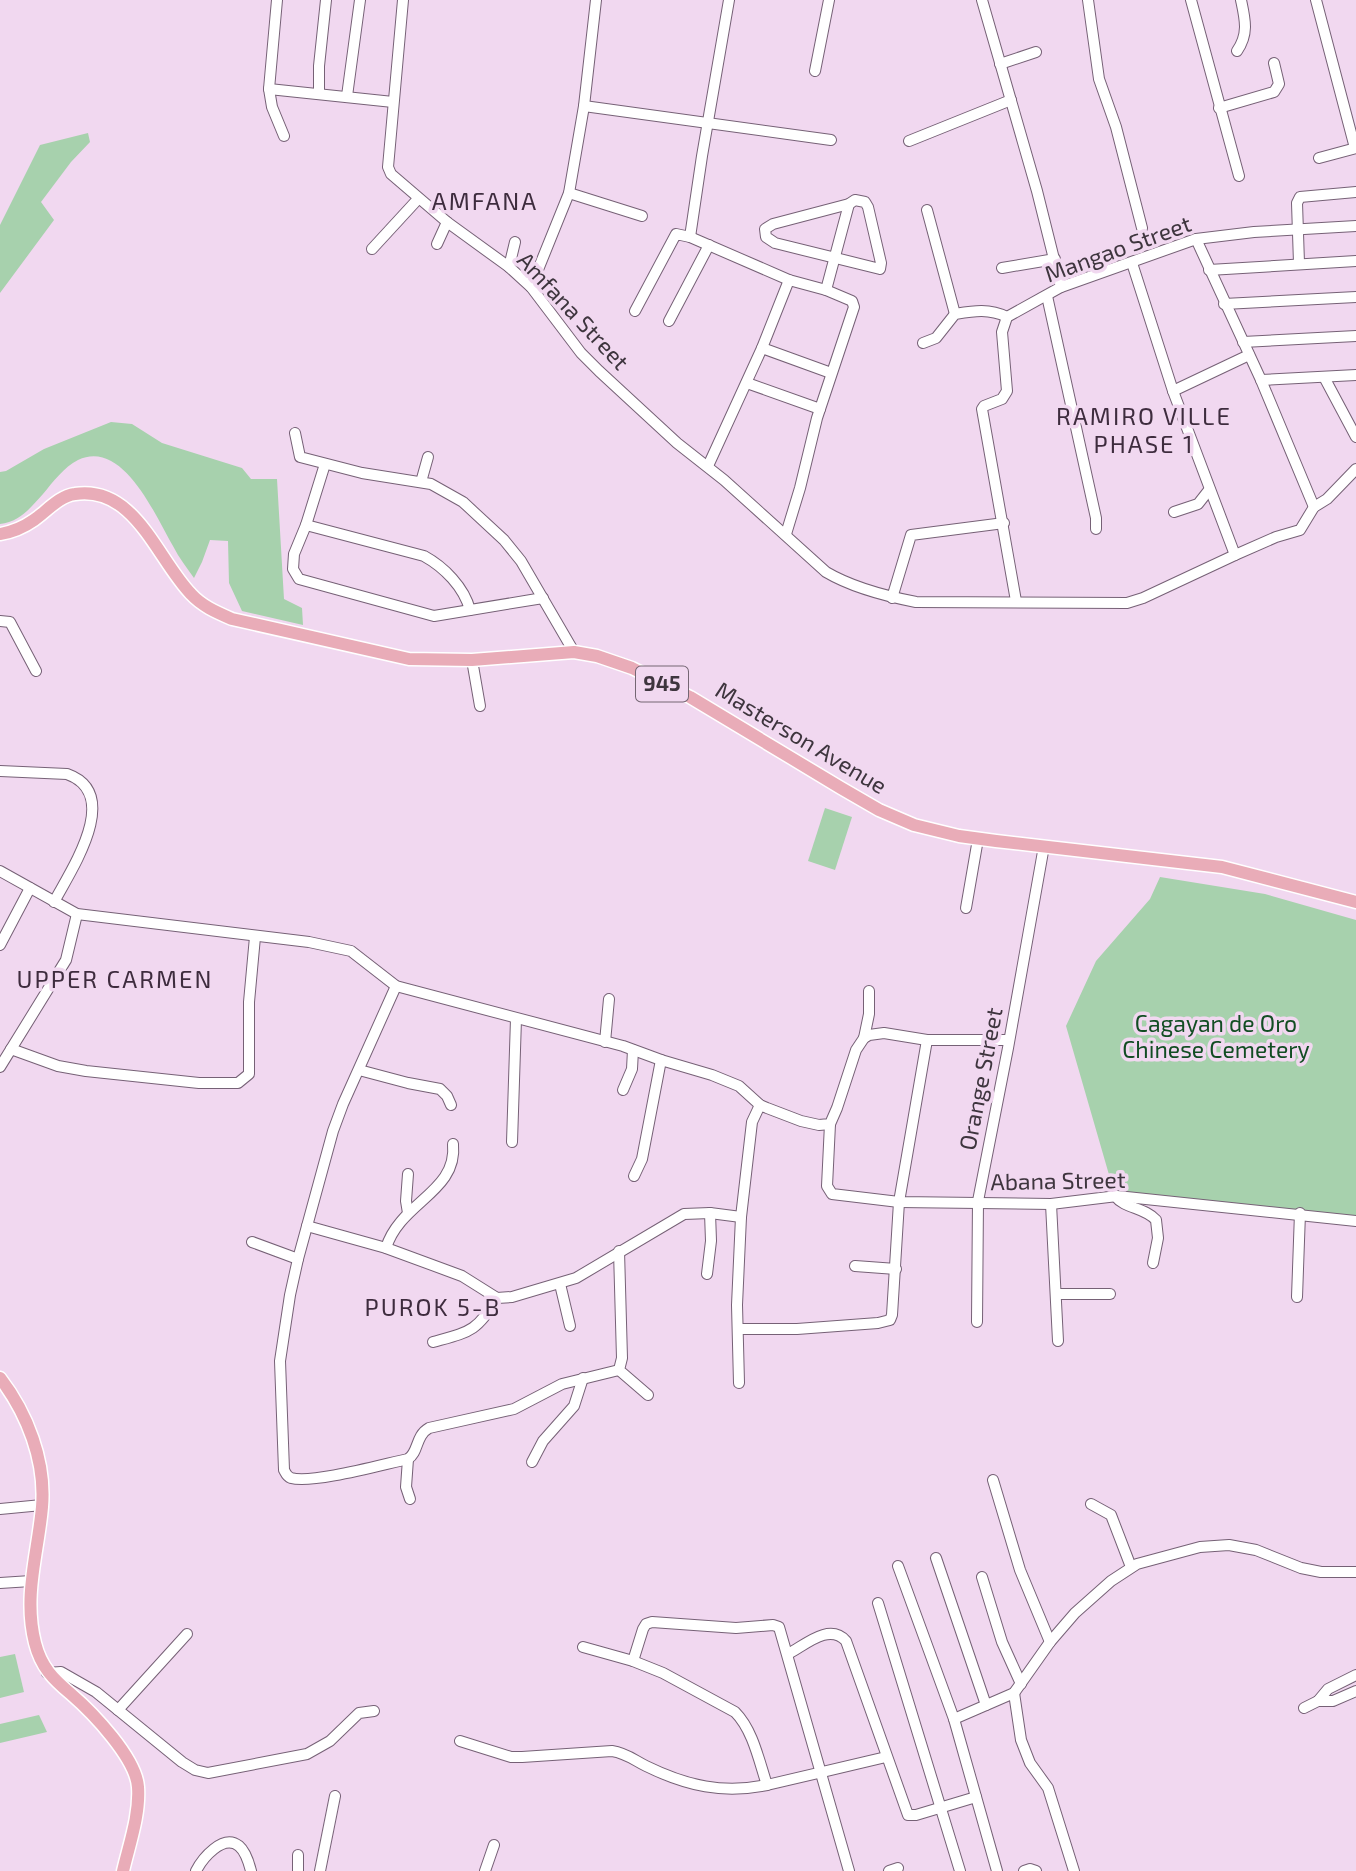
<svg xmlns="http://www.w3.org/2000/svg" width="1356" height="1871" font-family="'Exo 2',sans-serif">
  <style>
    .green { fill: #a7d1ad }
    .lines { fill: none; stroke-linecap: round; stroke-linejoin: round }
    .minor-casing { stroke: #766176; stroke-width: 12 }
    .major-casing { stroke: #fff; stroke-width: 15 }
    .minor { stroke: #fff; stroke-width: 10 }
    .major { stroke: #e9acb8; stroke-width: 12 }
    .labels { text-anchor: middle; stroke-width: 7; stroke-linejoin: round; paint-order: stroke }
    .shield { fill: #f1d8f0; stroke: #746673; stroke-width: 2 }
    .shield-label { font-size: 21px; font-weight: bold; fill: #3e353e }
    .street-label { font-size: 23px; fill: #3e353e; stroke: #f1d8f0 }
    .park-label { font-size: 23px; fill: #124d23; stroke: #f1d8f0 }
    .neighbourhood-label { font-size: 24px; letter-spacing: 2px; fill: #3e2c3e; stroke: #f1d8f0 }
  </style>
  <rect width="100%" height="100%" fill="#f1d8f0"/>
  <g class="green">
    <polygon points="88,133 90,142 71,162 41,202 54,220 0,293 0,225 40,145"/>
    <path d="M111,422L132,424L162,443L242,468L251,479H277L284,599L302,608L303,625L242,611L229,583L228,541L210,540L202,562L194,578C187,568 179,558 173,546C156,517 123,438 78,460C64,467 53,482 43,494C30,508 20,522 0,524V472L6,471L44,449Z"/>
    <polygon points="825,808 852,817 835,870 808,861"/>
    <polygon points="1160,877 1265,894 1356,920 1356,1219 1114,1192 1066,1026 1096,961 1150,899"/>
    <polygon points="15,1654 24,1692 0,1698 0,1657"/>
    <polygon points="39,1715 47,1732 0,1743 0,1724"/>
  </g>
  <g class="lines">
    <defs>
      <g id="minor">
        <polyline points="277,0 269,89 272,107 284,136"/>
        <path d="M403,0L388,167L391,174L447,222L509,267L531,287L581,353L599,371L677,443L724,480L826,572C853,588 885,596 916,602L1127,603L1143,598L1235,555L1276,537L1300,530L1314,507L1327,499L1356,469"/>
        <polyline points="982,0 1037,191 1061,287"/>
        <polyline points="1088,0 1099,79 1116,127 1142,228"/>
        <polyline points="1191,0 1239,176"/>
        <polyline points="1316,0 1355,148"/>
        <path d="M1237,51C1249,34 1245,19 1241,0"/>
        <polyline points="1000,64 1036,52"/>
        <polyline points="815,71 829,0"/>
        <polyline points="269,89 393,102"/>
        <polyline points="319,93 319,66 326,0"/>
        <polyline points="347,96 360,0"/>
        <polyline points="584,106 831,140"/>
        <polyline points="1219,108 1274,92 1279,84 1274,63"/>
        <polyline points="909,141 1011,100"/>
        <polyline points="1319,158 1356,148"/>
        <polyline points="569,193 642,216"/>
        <polygon points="855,200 865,202 868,207 881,263 880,269 775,243 766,237 765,229 773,224 849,204"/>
        <polyline points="927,210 955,314"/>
        <polyline points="690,237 702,156 729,0"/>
        <polyline points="1196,239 1261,380 1314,507"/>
        <polyline points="437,244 447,222"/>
        <polyline points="372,249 418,199"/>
        <polyline points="1132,263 1173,391 1235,555"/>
        <polyline points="1299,263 1297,203 1300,197 1356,192"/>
        <polyline points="509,267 515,242"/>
        <polyline points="1002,268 1055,259"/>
        <polyline points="1209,270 1356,261"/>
        <polyline points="531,287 569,193 584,106 596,0"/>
        <polyline points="826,290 849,204"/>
        <polyline points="1047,296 1096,518 1096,529"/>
        <polyline points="1224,304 1356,297"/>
        <polyline points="635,311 676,234 690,237 789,280 826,290 852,301 854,307 817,418 800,488 786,534"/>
        <polyline points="669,321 709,245"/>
        <polyline points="1243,342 1356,336"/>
        <path d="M923,343L936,338L955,314C973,311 989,308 1007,317"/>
        <polyline points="762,348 831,373"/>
        <polyline points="1324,377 1356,437"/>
        <polyline points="1261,380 1356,375"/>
        <polyline points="747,383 820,409"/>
        <polyline points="1173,391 1249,355"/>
        <polyline points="295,433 300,457 362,473 431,484 463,502 504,540 521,561 574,652"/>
        <polyline points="325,464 306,525 294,554 293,569 299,579 434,616 543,598"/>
        <polyline points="708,466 762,348 789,280"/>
        <polyline points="421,482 428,457"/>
        <polyline points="1174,512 1198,504 1209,490"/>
        <path d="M306,525L424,556C444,567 464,587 470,610"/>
        <polyline points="892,598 911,535 1004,523"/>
        <polyline points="1016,601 982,409 984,406 1002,399 1007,391 1002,332 1007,317 1061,287 1196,239 1254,232 1356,226"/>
        <polyline points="0,621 10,622 36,671"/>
        <polyline points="472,660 480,706"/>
        <path d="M0,771L67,774C123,794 71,870 54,902"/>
        <polyline points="0,871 77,914 309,942 351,951 396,986 623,1046 661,1060 712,1075 739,1086 760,1105 767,1108 801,1121 819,1125 830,1124 837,1108 856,1050 864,1038 869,1035 884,1033 927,1040 1009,1040"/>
        <polyline points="966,908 978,839"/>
        <polyline points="0,945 30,888"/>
        <path d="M396,986L343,1104L333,1131L298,1259L290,1295L280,1361L284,1470C286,1473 286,1476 291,1478C313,1484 384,1464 408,1459C419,1452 415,1436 429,1428L514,1409L562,1384L619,1370"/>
        <polyline points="864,1038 869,1014 869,991"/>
        <polyline points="605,1042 609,999"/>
        <polyline points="11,1049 58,1066 86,1071 199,1083 238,1083 249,1074 249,1002 255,937"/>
        <polyline points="0,1067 66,960 77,914"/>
        <polyline points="359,1070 408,1083 440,1089 447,1096 451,1105"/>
        <polyline points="623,1090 632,1069 633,1050"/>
        <polyline points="830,1124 827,1186 832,1194 899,1202 1051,1204 1117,1196 1356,1221"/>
        <polyline points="512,1142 516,1019"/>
        <polyline points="408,1174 406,1201 408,1213"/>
        <polyline points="634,1176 642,1159 661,1060"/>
        <path d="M1115,1196C1125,1209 1144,1207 1156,1220L1158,1238L1153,1263"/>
        <polyline points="1051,1204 1058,1341"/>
        <polyline points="307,1226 386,1248 462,1276 497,1298 512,1297 576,1278 684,1214 710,1213 741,1217"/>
        <polyline points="252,1242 298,1259"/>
        <path d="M386,1248C400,1202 458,1192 453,1144"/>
        <polyline points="619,1251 622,1358 619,1370 648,1395"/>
        <polyline points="855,1266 896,1269"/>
        <polyline points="707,1274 711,1241 710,1213"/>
        <polyline points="560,1284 570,1326"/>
        <polyline points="1056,1294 1110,1294"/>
        <polyline points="1297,1297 1300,1213"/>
        <polyline points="977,1322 978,1201 1008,1048 1044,846"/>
        <polyline points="738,1329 797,1329 878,1323 890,1320 892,1315 899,1202 927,1040"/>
        <path d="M433,1342C469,1332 477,1332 497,1298"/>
        <polyline points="739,1383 737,1305 741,1217 752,1122 760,1105"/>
        <polyline points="408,1459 406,1487 410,1499"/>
        <polyline points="532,1462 543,1441 574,1406 583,1378"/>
        <polyline points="993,1480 1020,1570 1050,1642"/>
        <polyline points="1091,1504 1111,1515 1131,1567"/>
        <polyline points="0,1509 42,1505"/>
        <polyline points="936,1558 986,1705"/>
        <polyline points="898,1566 954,1719 997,1871"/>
        <polyline points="982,1577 1002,1642 1021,1684"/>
        <polyline points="0,1583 31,1581"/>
        <polyline points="878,1603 960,1871"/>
        <path d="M583,1647L633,1661L663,1673L735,1712C753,1730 759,1761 767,1785L886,1757"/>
        <path d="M788,1654C804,1646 829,1622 846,1641L908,1815H916L976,1797"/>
        <polyline points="633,1661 643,1629 646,1624 652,1622 736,1628 773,1625 779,1627 849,1871"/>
        <polyline points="47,1673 61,1672 96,1692 182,1762 195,1770 208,1773 307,1754 330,1741 359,1713 374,1711"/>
        <polyline points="1014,1693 1021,1740 1030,1763 1048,1788 1074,1871"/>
        <polyline points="1318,1701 1333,1701 1356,1691"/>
        <polyline points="1304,1708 1318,1701 1328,1689 1356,1675"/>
        <polyline points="118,1710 187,1634"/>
        <polyline points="954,1719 1014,1693 1050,1642 1075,1613 1111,1581 1137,1564 1200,1547 1229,1545 1256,1550 1301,1568 1321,1572 1356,1572"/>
        <path d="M460,1741L511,1757H522L612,1751C626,1753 634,1760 646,1766C687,1786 723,1794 767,1785"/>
        <polyline points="298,1855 298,1871"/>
        <path d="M196,1871C202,1859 223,1833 239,1846C245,1851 249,1863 251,1871"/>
        <polyline points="320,1871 335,1796"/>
        <polyline points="485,1871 494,1845"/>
        <polyline points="889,1871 898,1868"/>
        <polyline points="1024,1871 1030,1869 1036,1871"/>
      </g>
      <g id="major">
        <path d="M0,534C13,532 24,527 34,520C47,511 59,496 75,494C135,485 157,559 191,594C202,606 216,612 232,619L409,659L472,660L574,652L597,656L632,668L690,697L841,788L879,810L914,825L959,836L996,841L1222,867L1356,902"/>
        <path d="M0,1378C27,1413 46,1461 42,1507C38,1553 23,1596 35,1643C41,1667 53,1679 71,1694C93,1713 136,1758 138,1787C140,1815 129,1845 123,1871"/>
      </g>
    </defs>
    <use href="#minor" class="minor-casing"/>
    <use href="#major" class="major-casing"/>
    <use href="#minor" class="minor"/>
    <use href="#major" class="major"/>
  </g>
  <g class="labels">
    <rect class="shield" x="636" y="666.5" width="52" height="35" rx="5"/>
    <g class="shield-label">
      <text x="662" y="691">945</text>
    </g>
    <g class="street-label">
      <text transform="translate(1118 249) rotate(-20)" y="8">Mangao Street</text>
      <text transform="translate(573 311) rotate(47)" y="8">Amfana Street</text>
      <text transform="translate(801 738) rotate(31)" y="8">Masterson Avenue</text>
      <text transform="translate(981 1079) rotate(-79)" y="8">Orange Street</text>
      <text transform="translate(1058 1181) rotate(-1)" y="8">Abana Street</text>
    </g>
    <g class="park-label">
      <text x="1216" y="1032">Cagayan de Oro<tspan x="1216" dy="26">Chinese Cemetery</tspan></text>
    </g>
    <g class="neighbourhood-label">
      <text x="485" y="210">AMFANA</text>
      <text x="1144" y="425">RAMIRO VILLE<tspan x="1144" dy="28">PHASE 1</tspan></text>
      <text x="115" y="988">UPPER CARMEN</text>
      <text x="433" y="1316">PUROK 5-B</text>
    </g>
  </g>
</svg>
